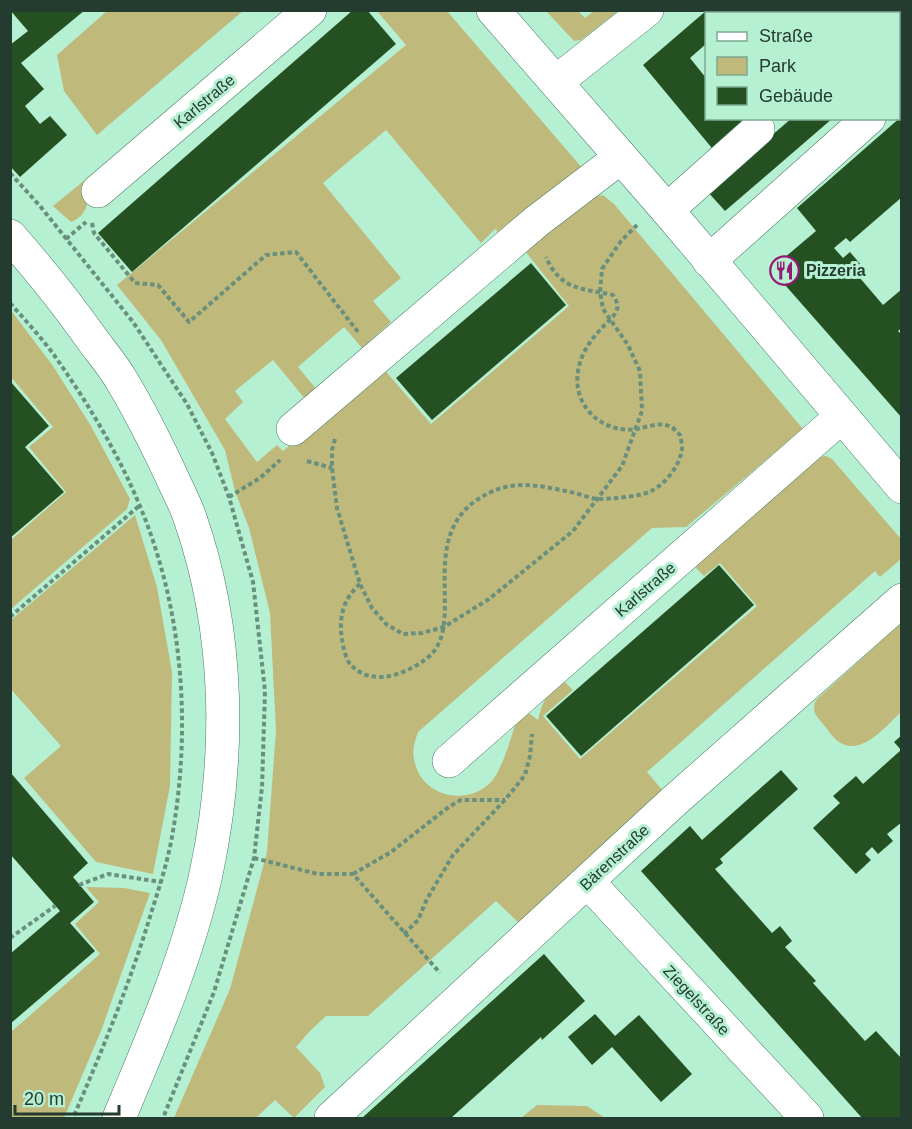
<svg xmlns="http://www.w3.org/2000/svg" width="912" height="1129" font-family="Arial,sans-serif">
  <style>
    .green { fill: #c0b97c }
    .building { fill: #255122 }
    .lines { fill: none; stroke-linecap: round; stroke-linejoin: round }
    .minor-casing { stroke: #487d64; stroke-width: 34 }
    .path { stroke: #69907d; stroke-width: 4; stroke-dasharray: 4.5 3; stroke-linecap: butt }
    .minor { stroke: #fff; stroke-width: 33 }
    .labels { text-anchor: middle; stroke-width: 6; stroke-linejoin: round; paint-order: stroke }
    .street-label { font-size: 16px; fill: #243b30; stroke: #b6f0d3 }
    .poi-label { font-size: 16px; font-weight: bold; fill: #243b30; stroke: #b6f0d3; text-anchor: start }
  </style>
  <rect width="100%" height="100%" fill="#b6f0d3"/>
  <g class="green">
    <polygon points="107,11 107,10 243,11 97,135 64,91 57,55"/>
    <path d="M377,11H447L583,169L502,236L495,229L481,243L386,130L323,183L401,278L373,301L391,322L362,348L344,327L298,367L317,390L306,400L273,360L235,391L243,402L225,419L257,462L277,445L283,451L383,368L431,424L569,306L525,251L591,197L603,195L614,204L803,429L686,527L652,528L418,732C415,741 412,749 414,759C420,795 463,807 489,784C503,772 514,726 521,707L538,720C542,702 548,691 562,679L573,690L543,716L580,759L757,606L720,563L704,576L696,568L697,565L819,457L826,456L832,459L901,539V559L880,577L875,571L647,772L663,791L519,923L496,901L368,1016H326L310,1031L296,1047L320,1073L325,1087L294,1118L275,1100L256,1118H174L230,989L267,852L276,731L270,613L249,528L235,491L225,450L161,340L117,285L406,45Z"/>
    <polygon points="546,11 578,11 585,18 594,11 618,11 581,40 574,41"/>
    <path d="M91,175C89,193 91,215 71,222L53,206Z"/>
    <polygon points="10,309 53,366 91,426 130,499 127,509 11,609 11,540 66,492 29,447 53,427 11,377"/>
    <polygon points="135,515 157,587 172,672 170,786 153,874 96,862 24,778 61,746 10,688 11,620"/>
    <path d="M901,623V712C886,726 862,757 839,742C833,738 828,730 823,724C816,716 811,711 816,700Z"/>
    <polygon points="86,887 124,888 150,893 101,1031 64,1118 11,1118 11,1032 100,954 75,924 99,902"/>
    <polygon points="537,1105 587,1106 605,1118 521,1118"/>
  </g>
  <g class="building">
    <polygon points="10,10 85,10 21,63 44,89 25,106 40,124 50,116 67,135 20,177 10,166 10,45 28,31"/>
    <polygon points="353,10 367,10 396,44 132,272 98,233"/>
    <polygon points="707,10 786,10 782,14 706,14 706,44 690,58 706,78 706,118 740,118 747,127 716,153 643,65"/>
    <polygon points="898,45 902,48 902,60 898,62"/>
    <polygon points="902,116 902,197 850,242 846,238 834,248 843,258 850,252 867,272 860,278 883,305 902,289 902,328 898,331 902,335 902,418 771,269 816,231 797,208"/>
    <polygon points="792,118 833,118 725,211 707,191"/>
    <polygon points="531,263 566,305 432,420 396,378"/>
    <polygon points="10,381 49,426 25,447 64,492 10,538"/>
    <polygon points="719,565 754,605 581,756 546,716"/>
    <polygon points="902,735 902,822 887,834 893,841 878,854 872,847 865,854 871,860 856,874 813,828 840,803 833,796 856,776 863,784 901,750 894,742"/>
    <polygon points="781,770 798,789 720,859 723,863 715,869 772,933 780,926 785,932 792,941 785,947 816,981 813,983 865,1041 876,1031 901,1058 902,1118 862,1118 641,871 690,826 702,840"/>
    <polygon points="10,772 88,863 73,877 94,902 70,923 95,951 10,1024 10,954 60,911 10,854"/>
    <polygon points="544,954 585,1001 542,1040 541,1037 451,1118 362,1118"/>
    <polygon points="595,1014 615,1036 639,1015 692,1074 661,1102 612,1047 592,1065 568,1037"/>
  </g>
  <g class="lines">
    <defs>
      <g id="minor">
        <polyline points="493,10 667,210 902,487"/>
        <polyline points="556,82 647,10"/>
        <polyline points="898,93 902,90"/>
        <polyline points="98,191 310,10"/>
        <polyline points="667,210 758,129"/>
        <path d="M10,236C40,270 68,305 94,342C103,354 114,367 122,381C140,411 156,443 171,475C177,489 185,503 190,518C230,633 231,757 206,874C187,959 152,1039 119,1118"/>
        <polyline points="709,261 869,118"/>
        <polyline points="293,429 537,221 621,157"/>
        <polyline points="449,761 841,417"/>
        <polyline points="588,882 807,1118"/>
        <polyline points="331,1118 673,802 902,600"/>
      </g>
    </defs>
    <use href="#minor" class="minor-casing"/>
    <g class="path">
      <polyline points="10,173 40,206 133,322 187,404 212,453 229,497 253,582 265,691 262,787 254,858 214,992 163,1118"/>
      <polyline points="92,223 94,233 135,283 158,285 189,322 266,255 296,252 358,332"/>
      <polyline points="66,239 86,222"/>
      <path d="M10,303C25,320 41,337 54,355C93,410 130,473 152,538C185,634 190,742 171,842C166,868 157,894 149,920C128,988 101,1053 73,1118"/>
      <polyline points="335,439 332,450 332,468 337,508 360,584 372,608 386,624 403,634 422,633 444,627 489,599 573,531 622,466 642,411 640,371 628,345 603,309 600,292 602,269 621,241 637,225"/>
      <polyline points="307,461 332,468"/>
      <polyline points="229,497 260,478 280,460"/>
      <path d="M360,584C341,601 338,621 343,645C344,651 347,662 352,666C373,687 406,674 426,659C472,625 408,530 491,492C518,479 546,487 575,493C582,495 590,498 597,499C610,499 639,497 651,491C666,484 681,464 682,448C682,444 681,439 680,435C677,432 673,427 669,426C659,422 647,427 637,429C612,433 586,418 579,393C573,369 584,347 600,330C605,324 612,319 616,312C619,306 617,301 613,295C582,288 561,291 546,257"/>
      <polyline points="10,617 139,506"/>
      <polyline points="254,858 318,874 353,874 440,973"/>
      <polyline points="353,874 391,852 450,806 461,800 505,800"/>
      <polyline points="79,885 108,874 161,882"/>
      <polyline points="404,934 418,920 427,899 453,855 505,800 525,775 530,756 532,734"/>
      <polyline points="10,938 55,906"/>
    </g>
    <use href="#minor" class="minor"/>
  </g>
  <defs>
    <symbol id="restaurant-ring" viewBox="-11 -11 22 22"><circle r="9.5" fill="#b6f0d3" stroke="#961a74" stroke-width="1.5"/><path d="M-5-6h1v4h1v-4h1v4h1v-4h1v5L-1.5 .5V6h-2V.5L-5-1ZM5-6V6H3V1.5H1.5Q1.5-4 5-6Z" fill="#961a74"/></symbol>
  </defs>
  <g fill-rule="evenodd">
    <use href="#restaurant-ring" x="768" y="254" width="33" height="33"/>
  </g>
  <g class="labels">
    <g class="street-label">
      <text transform="translate(204 101) rotate(-40)" y="6">Karlstraße</text>
      <text transform="translate(645 589) rotate(-41)" y="6">Karlstraße</text>
      <text transform="translate(614 857) rotate(-43)" y="6">Bärenstraße</text>
      <text transform="translate(697 1000) rotate(47)" y="6">Ziegelstraße</text>
    </g>
    <g class="poi-label">
      <text x="806" y="276">Pizzeria</text>
    </g>
  </g>
  <rect width="912" height="1129" fill="none" stroke="#243b30" stroke-width="24"/>
  <rect x="705" y="12" width="195" height="108" fill="#b6f0d3" stroke="#7ca892" stroke-width="1.5"/>
  <rect x="717" y="32" width="30" height="9" fill="#ffffff" stroke="#7ca892" stroke-width="1.5"/>
  <text x="759" y="42" font-size="18" fill="#243b30">Straße</text>
  <rect x="717" y="57" width="30" height="18" fill="#c0b97c" stroke="#7ca892" stroke-width="1.5"/>
  <text x="759" y="72" font-size="18" fill="#243b30">Park</text>
  <rect x="717" y="87" width="30" height="18" fill="#255122" stroke="#7ca892" stroke-width="1.5"/>
  <text x="759" y="102" font-size="18" fill="#243b30">Gebäude</text>
  <path d="M15 1105v9h104v-9" fill="none" stroke="#243b30" stroke-width="3"/>
  <text x="24" y="1105" font-size="18" fill="#243b30" stroke="#b6f0d3" stroke-width="4.5" paint-order="stroke">20 m</text>
</svg>
